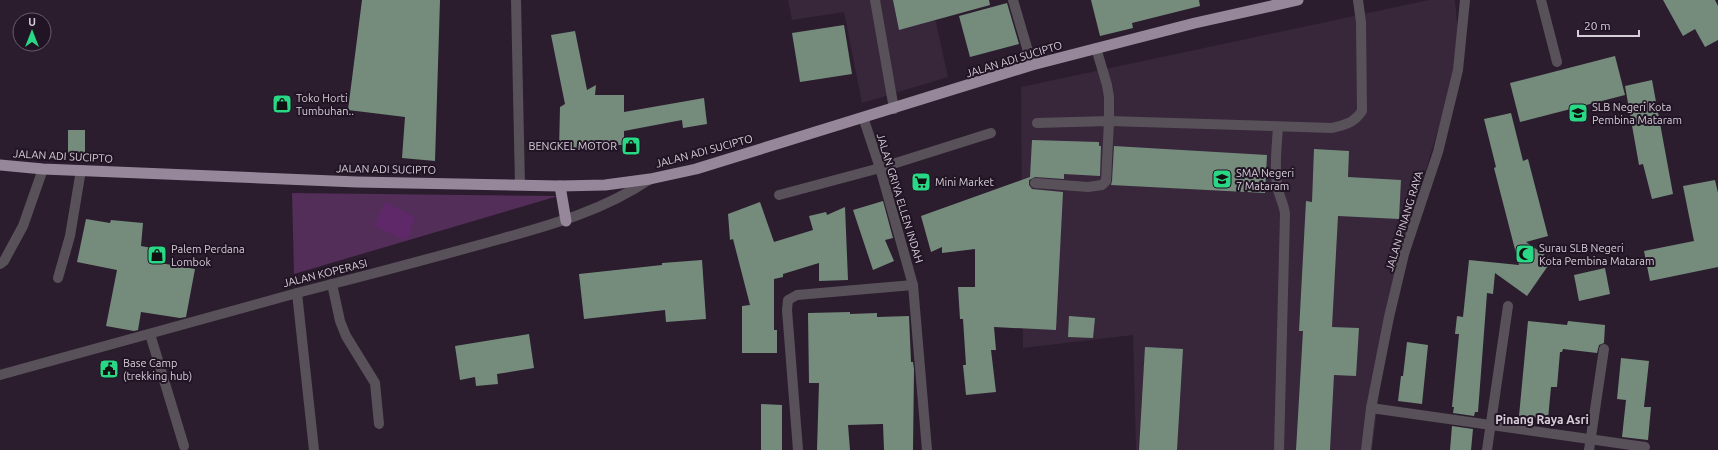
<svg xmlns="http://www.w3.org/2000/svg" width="1718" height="450" font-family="Ubuntu,sans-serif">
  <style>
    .built { fill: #38263b }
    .green { fill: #522e58 }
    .water { fill: #5f2969 }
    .building { fill: #758c7d }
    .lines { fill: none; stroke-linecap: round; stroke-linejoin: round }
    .service { stroke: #585159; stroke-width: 10 }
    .minor { stroke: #585159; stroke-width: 10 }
    .tertiary { stroke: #585159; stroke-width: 10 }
    .trunk { stroke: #96879a; stroke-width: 11 }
    .labels { text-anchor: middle; stroke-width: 4; stroke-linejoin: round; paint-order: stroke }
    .street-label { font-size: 11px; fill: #d7ced9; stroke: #211424 }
    .poi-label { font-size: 11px; fill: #d7ced9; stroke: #211424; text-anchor: start }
    .neighbourhood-label { font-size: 12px; font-weight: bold; fill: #d7ced9; stroke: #211424 }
  </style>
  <rect width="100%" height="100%" fill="#2b1d2e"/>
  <g class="built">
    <polygon points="788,0 931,0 948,77 862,103 844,12 792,20"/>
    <polygon points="1429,0 1455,0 1460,57 1395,272 1372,450 1136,450 1133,335 1023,348 1021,87"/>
  </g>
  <polygon class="green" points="292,193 558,196 294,274"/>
  <polygon class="water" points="385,202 415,217 407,241 374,226"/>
  <g class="building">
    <polygon points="362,0 440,0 435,161 402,158 405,117 348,110"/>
    <polygon points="893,0 989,0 990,5 899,30"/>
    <polygon points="1091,0 1199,0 1200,6 1132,23 1133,28 1100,36"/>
    <polygon points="1663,0 1715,0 1718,6 1718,40 1705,47 1695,29 1683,36"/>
    <polygon points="1007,3 1019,44 970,57 959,16"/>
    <polygon points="844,25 852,74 800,82 792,33"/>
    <polygon points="575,31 587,90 596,85 595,95 624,95 624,112 704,98 707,124 683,128 682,120 624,131 624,145 594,145 594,150 559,150 560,107 565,104 551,35"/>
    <polygon points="1615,56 1625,95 1520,122 1510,83"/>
    <polygon points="1652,80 1673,194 1652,199 1643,164 1639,165 1625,86"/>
    <polygon points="1511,113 1523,161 1528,159 1548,236 1526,242 1552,260 1527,296 1495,273 1493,294 1487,293 1478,412 1475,412 1474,416 1453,413 1454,407 1452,407 1459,334 1455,334 1457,316 1463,317 1469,260 1519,265 1494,168 1496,167 1484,119"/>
    <rect x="68" y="130" width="17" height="25"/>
    <polygon points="1032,140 1099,142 1099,146 1101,146 1100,176 1064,174 1064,179 1035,177 1029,180 1029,185 1032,189 1063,192 1056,330 994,327 996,350 991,350 996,392 966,395 963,365 966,365 963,319 960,319 958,287 975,287 975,249 942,253 942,247 931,252 921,216 1030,177"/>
    <polygon points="1114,146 1267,155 1265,193 1111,185 1112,181"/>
    <polygon points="1314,149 1349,151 1348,177 1401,180 1399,219 1338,216 1332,327 1359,328 1356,376 1334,375 1330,450 1296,450 1303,331 1299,331 1306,201 1312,202"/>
    <polygon points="1715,180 1718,193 1718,267 1650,281 1644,251 1694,241 1683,186"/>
    <polygon points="883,201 893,238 885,240 894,261 873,270 853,210"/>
    <polygon points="760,202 774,242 813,230 809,216 826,212 827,215 845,207 848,280 819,281 819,263 783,274 783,277 774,279 774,330 777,330 777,353 742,353 742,306 750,305 733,239 730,240 728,214"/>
    <polygon points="86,219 110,223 111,220 143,223 141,246 163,250 160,263 195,269 186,317 180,318 141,312 138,330 134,331 106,326 117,270 77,262"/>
    <polygon points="702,260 706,319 666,322 665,310 584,319 579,274 662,265 662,263"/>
    <polygon points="1605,268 1610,294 1579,301 1574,275"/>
    <polygon points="850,312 850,314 877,313 877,317 909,316 911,362 913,362 914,369 913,450 884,450 883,424 848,425 850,450 817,450 819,383 809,383 808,313"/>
    <polygon points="1069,316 1095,318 1093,338 1068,337"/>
    <polygon points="1528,321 1567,325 1568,321 1605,325 1604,343 1599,345 1597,353 1563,349 1562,352 1560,352 1557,387 1551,387 1548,419 1519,416"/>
    <polygon points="529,334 534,368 497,374 498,384 476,386 475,377 460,380 455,346"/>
    <polygon points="1407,342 1428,345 1422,404 1398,401 1401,376 1403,376"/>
    <polygon points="1145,347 1183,349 1177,450 1139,450"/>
    <polygon points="1621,358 1649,361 1644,407 1651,407 1648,440 1622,437 1626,400 1617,399"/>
    <polygon points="761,404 782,405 782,450 761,450"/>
    <polygon points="1452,426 1473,429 1471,450 1450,450"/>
  </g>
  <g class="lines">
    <g class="service">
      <polyline points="516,0 520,185"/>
      <polyline points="875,0 894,109"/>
      <polyline points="1541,0 1557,62"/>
      <path d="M1037,123L1109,121L1332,128C1345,125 1354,123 1362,111L1361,22L1358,0"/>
      <path d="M1278,127C1277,145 1274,166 1277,184C1278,195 1284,203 1285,214L1279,450"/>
      <polyline points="1035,183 1088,187 1102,185 1106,181 1109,121 1109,97 1107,85 1096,48"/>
      <polyline points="0,264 4,261 23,226 43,169"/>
      <polyline points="332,284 340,321 346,336 375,383 379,424"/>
    </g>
    <g class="minor">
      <polyline points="1013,0 1032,65"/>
      <polyline points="863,117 880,168 913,285 927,450"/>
      <polyline points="779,195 880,168 991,133"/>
      <polyline points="58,278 70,236 81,170"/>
      <polyline points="297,293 314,450"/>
      <polyline points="150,334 184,446"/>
      <polyline points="1371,408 1645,447"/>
      <polyline points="798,450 787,310 788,300 797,295 913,285"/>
      <polyline points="1366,450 1371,408 1389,317 1404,254 1438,152 1458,70 1465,0"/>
      <polyline points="1487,450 1508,306"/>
      <polyline points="1589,450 1604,349"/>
    </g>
    <path class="tertiary" d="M0,375L297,293L332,284C384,271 435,257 486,243C543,227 600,213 650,179"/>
    <g class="trunk">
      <polyline points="0,165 43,169 357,182 560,186 605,185 650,179 696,169 1032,65 1195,23 1298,0"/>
      <polyline points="560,186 566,221"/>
    </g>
  </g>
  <defs>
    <symbol id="shop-square" viewBox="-11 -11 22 22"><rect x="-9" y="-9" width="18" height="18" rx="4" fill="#28d885" stroke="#211424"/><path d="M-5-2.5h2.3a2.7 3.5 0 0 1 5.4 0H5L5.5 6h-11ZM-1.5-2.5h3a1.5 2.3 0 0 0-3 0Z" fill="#111"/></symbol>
    <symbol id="school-square" viewBox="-11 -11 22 22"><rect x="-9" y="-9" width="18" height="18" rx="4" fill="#28d885" stroke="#211424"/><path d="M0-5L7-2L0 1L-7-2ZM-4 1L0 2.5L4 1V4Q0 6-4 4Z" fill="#111"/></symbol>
    <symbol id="supermarket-square" viewBox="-11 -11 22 22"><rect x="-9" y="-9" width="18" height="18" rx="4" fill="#28d885" stroke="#211424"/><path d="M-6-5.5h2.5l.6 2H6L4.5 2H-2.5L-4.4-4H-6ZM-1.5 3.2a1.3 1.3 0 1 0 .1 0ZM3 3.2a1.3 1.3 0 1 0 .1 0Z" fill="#111"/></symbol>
    <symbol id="mosque-square" viewBox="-11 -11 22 22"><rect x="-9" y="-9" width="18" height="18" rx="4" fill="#28d885" stroke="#211424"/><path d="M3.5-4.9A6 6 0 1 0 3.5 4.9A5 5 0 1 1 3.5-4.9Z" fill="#111"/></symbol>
    <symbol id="civic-square" viewBox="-11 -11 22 22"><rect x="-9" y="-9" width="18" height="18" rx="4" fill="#28d885" stroke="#211424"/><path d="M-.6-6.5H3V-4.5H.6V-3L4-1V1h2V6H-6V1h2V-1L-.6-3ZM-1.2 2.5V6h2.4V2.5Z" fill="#111"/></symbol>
  </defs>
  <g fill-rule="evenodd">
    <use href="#shop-square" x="271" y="93" width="22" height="22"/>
    <use href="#school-square" x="1567" y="102" width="22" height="22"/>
    <use href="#shop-square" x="620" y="135" width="22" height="22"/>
    <use href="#school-square" x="1211" y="168" width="22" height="22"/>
    <use href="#supermarket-square" x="910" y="171" width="22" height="22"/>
    <use href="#mosque-square" x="1514" y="243" width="22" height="22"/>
    <use href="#shop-square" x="146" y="244" width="22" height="22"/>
    <use href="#civic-square" x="98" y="358" width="22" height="22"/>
  </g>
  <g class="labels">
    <g class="street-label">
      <text transform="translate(1014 59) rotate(-17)" y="4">JALAN ADI SUCIPTO</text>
      <text transform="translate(704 151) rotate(-15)" y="4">JALAN ADI SUCIPTO</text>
      <text transform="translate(63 156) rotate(3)" y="4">JALAN ADI SUCIPTO</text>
      <text transform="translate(386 169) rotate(1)" y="4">JALAN ADI SUCIPTO</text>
      <text transform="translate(900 198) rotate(73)" y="4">JALAN GRIYA ELLEN INDAH</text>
      <text transform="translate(1404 221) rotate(-73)" y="4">JALAN PINANG RAYA</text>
      <text transform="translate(325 273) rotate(-14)" y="4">JALAN KOPERASI</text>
    </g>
    <g class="poi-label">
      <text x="296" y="102">Toko Horti<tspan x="296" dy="13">Tumbuhan..</tspan></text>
      <text x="1592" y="111">SLB Negeri Kota<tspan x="1592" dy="13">Pembina Mataram</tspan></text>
      <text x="617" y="150" text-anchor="end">BENGKEL MOTOR</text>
      <text x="1236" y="177">SMA Negeri<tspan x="1236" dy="13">7 Mataram</tspan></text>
      <text x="935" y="186">Mini Market</text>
      <text x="1539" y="252">Surau SLB Negeri<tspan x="1539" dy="13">Kota Pembina Mataram</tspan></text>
      <text x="171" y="253">Palem Perdana<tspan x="171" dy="13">Lombok</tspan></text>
      <text x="123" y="367">Base Camp<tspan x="123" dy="13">(trekking hub)</tspan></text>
    </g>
    <g class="neighbourhood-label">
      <text x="1542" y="424">Pinang Raya Asri</text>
    </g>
  </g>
  <g transform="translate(32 32)"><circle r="19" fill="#211424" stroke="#6a5e6c"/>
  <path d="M0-3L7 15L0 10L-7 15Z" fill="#28d885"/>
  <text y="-6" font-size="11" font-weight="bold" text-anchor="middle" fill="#d7ced9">U</text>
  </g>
  <path d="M1578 30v6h61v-6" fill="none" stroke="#d7ced9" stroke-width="2"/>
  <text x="1584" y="30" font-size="12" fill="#d7ced9" stroke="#211424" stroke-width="3" paint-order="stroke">20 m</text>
</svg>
